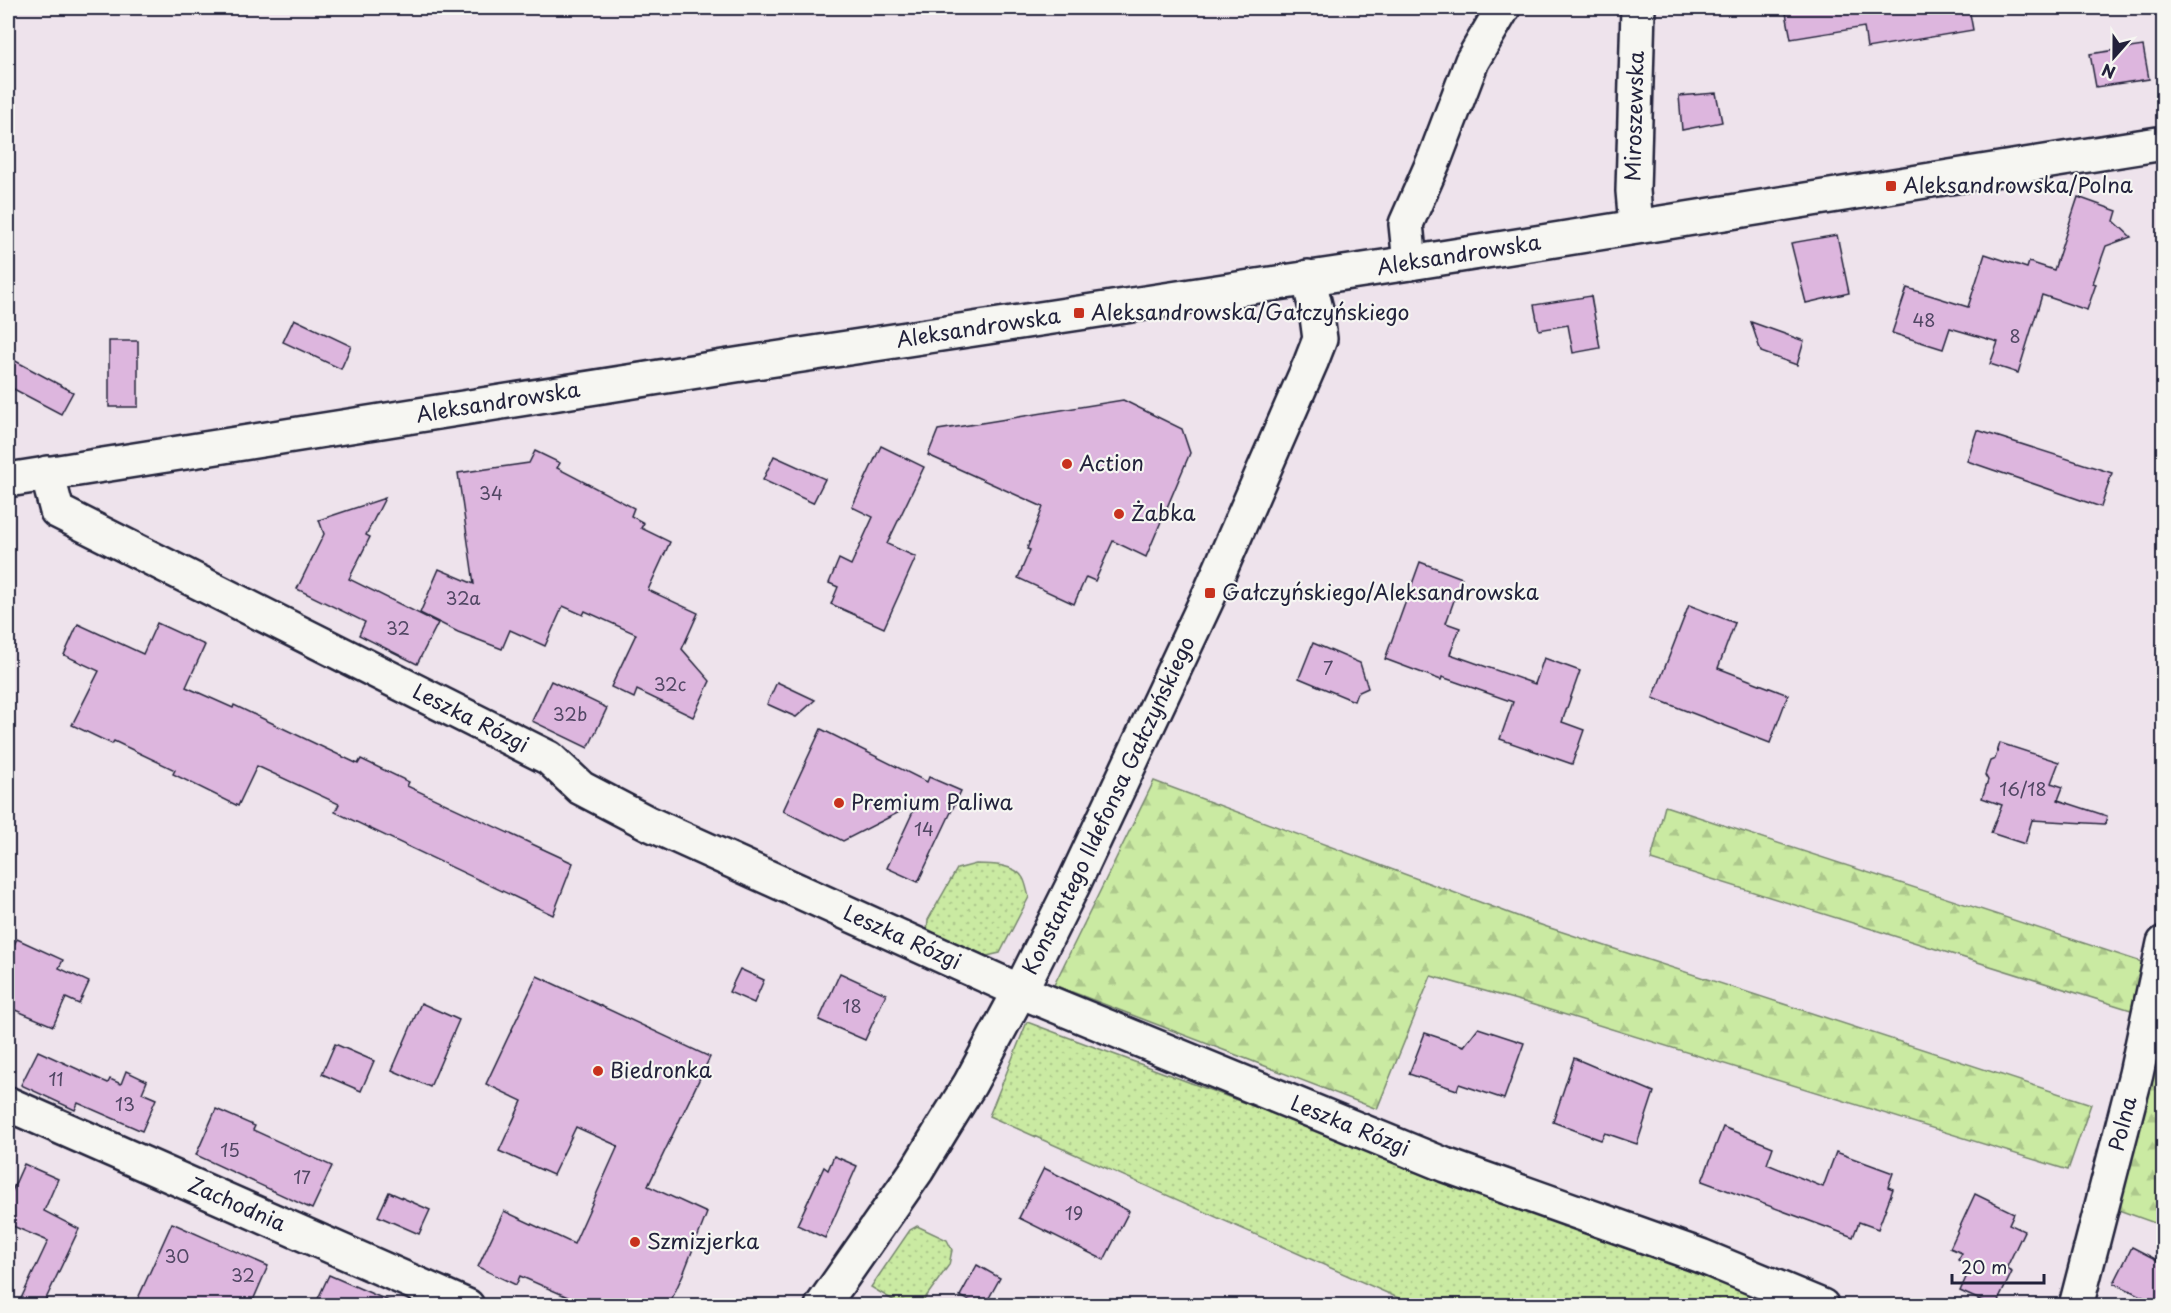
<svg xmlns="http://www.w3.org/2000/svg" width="2171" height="1313" font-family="'Playpen Sans',sans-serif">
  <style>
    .grass { fill: url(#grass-dots); stroke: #76866e; stroke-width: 1.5 }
    .forest { fill: url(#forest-firs); stroke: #76866e; stroke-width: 1.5 }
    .building { fill: #ddb6de; stroke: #22223b; stroke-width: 1.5 }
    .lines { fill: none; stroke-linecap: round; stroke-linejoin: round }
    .minor-casing { stroke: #22223b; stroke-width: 38 }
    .major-casing { stroke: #22223b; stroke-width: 38 }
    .minor { stroke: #f6f6f2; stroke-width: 33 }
    .major { stroke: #f6f6f2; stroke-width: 33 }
    .poi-dot { fill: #c8321e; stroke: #f6f6f2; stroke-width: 2 }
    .labels { text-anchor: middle; stroke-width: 4.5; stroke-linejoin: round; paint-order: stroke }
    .number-label { font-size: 18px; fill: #514764 }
    .street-label { font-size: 21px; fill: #22223b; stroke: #f6f6f2 }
    .poi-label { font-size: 21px; fill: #22223b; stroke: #f6f6f2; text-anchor: start }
  </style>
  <defs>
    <pattern id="grass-dots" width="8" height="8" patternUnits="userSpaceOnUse" patternTransform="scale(1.5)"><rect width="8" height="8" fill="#caeaa2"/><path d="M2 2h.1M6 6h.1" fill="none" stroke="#adc88c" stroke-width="1.8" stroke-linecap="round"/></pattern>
    <pattern id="forest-firs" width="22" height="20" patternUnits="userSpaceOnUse" patternTransform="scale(1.5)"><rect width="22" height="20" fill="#caeaa2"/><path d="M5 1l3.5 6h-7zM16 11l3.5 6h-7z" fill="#adc88c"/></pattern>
  </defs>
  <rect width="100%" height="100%" fill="#eee3ec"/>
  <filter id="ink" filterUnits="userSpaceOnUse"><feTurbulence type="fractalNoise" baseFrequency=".0167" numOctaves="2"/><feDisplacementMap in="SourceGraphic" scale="12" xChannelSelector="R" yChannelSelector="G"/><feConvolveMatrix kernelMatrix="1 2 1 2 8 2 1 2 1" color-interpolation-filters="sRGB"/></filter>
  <g filter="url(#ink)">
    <g class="grass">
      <path d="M976,864C990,864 1015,864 1023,878C1026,883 1027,891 1029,897L1000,953L987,956L927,931L928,920L957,869Z"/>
      <polygon points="1027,1022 1689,1268 1776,1305 1414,1305 989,1116"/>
      <polygon points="917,1226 947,1240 952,1250 949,1265 923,1301 912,1305 901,1305 871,1287 910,1230"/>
    </g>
    <g class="forest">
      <polygon points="1154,781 1544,926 2091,1104 2068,1170 1524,1002 1431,976 1377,1109 1054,985"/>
      <polygon points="1665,806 2163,969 2163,1226 2102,1204 2147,1015 1651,860"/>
    </g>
    <g class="building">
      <polygon points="1785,8 1969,8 1973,30 1867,48 1864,27 1791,39"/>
      <polygon points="2143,46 2149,79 2096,87 2090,54"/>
      <polygon points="1716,93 1722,122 1682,130 1679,96"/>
      <polygon points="2078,197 2117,211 2114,221 2131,237 2106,246 2093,283 2096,284 2087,310 2042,295 2018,373 1990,364 1998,342 1950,328 1943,349 1892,333 1907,288 1968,307 1985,254 2027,268 2029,262 2054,270"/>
      <polygon points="1837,235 1849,293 1806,303 1791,243"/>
      <polygon points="1591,296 1600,348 1573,353 1568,325 1539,330 1534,305"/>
      <polygon points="294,319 351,346 341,369 283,342"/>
      <polygon points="1751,322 1804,341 1797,365 1761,352"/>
      <rect x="109" y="341" width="29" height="66"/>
      <polygon points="8,357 73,392 61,414 8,386"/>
      <polygon points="1123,400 1182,429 1190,453 1146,557 1113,541 1095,581 1086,577 1074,604 1018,578 1030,550 1027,549 1043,507 928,455 938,430"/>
      <polygon points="1977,430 2112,473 2101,507 1967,461"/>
      <polygon points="881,446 924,467 887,544 916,557 884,628 831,604 838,587 829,583 839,559 851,565 873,517 852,507"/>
      <polygon points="535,451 560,463 557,468 634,508 631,516 644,523 641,528 670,542 648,590 698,613 682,649 710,681 693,717 637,690 634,698 611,687 636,634 585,611 583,615 563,606 545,646 510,630 502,649 458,632 420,613 439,569 474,584 458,473 529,463"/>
      <polygon points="774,456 825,479 813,503 763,480"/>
      <polygon points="385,498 366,535 370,537 349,579 438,623 417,664 359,635 365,622 297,589 324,534 319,520"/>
      <polygon points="1420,562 1462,578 1446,623 1460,628 1450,654 1535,684 1544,658 1580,671 1562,722 1584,730 1572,764 1500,739 1513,702 1442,677 1441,680 1385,659"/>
      <polygon points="1689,605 1735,623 1718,668 1788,695 1770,743 1653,698"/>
      <polygon points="157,623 205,645 186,687 233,708 234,705 358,764 361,759 409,782 407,786 573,863 553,915 335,812 339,804 257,766 238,806 173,774 175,770 114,741 112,744 72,725 99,671 64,655 78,624 143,654"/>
      <polygon points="1313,643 1360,663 1368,688 1357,693 1354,701 1299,678"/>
      <polygon points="551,681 607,708 588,748 532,721"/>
      <polygon points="777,682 815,700 796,717 767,704"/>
      <polygon points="821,729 927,782 929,777 961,791 918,882 887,868 917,803 843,841 783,811"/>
      <polygon points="2000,743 2059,762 2051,783 2063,787 2058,800 2107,816 2105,824 2032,820 2025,844 1991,833 2002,805 1982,798 1988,780 1985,775 1990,761 1995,759"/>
      <polygon points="17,939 63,960 59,968 89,982 79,1004 66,998 53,1026 8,1007 8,956"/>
      <polygon points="740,969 764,980 754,1003 729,992"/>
      <polygon points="840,973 886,994 865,1040 819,1020"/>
      <polygon points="537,976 710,1057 648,1186 707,1213 684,1272 669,1305 586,1305 520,1276 516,1285 478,1267 504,1211 574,1244 618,1146 576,1127 553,1175 499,1151 522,1101 486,1084"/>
      <polygon points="421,1003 459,1020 430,1087 392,1070"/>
      <polygon points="1478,1028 1524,1043 1504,1099 1459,1084 1457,1090 1409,1074 1425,1033 1464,1046"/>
      <polygon points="335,1044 374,1061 361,1091 322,1074"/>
      <polygon points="38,1051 108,1083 110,1079 121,1084 126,1071 147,1081 142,1093 156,1099 142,1131 78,1103 75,1110 21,1085"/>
      <polygon points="1574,1058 1654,1092 1637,1144 1605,1133 1601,1140 1553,1122"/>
      <polygon points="216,1109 255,1126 253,1130 332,1166 312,1209 196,1155"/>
      <polygon points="1723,1127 1773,1147 1767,1164 1823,1187 1836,1152 1893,1173 1888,1187 1893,1189 1878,1229 1859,1222 1853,1237 1702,1181"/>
      <polygon points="834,1156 857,1166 825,1238 797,1225 824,1167 828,1170"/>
      <polygon points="24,1164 58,1179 44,1211 79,1229 43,1305 18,1305 48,1241 8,1224 8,1200"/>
      <polygon points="1044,1168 1129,1211 1104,1260 1019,1218"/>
      <polygon points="389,1192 430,1210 419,1234 378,1216"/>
      <polygon points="1975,1194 2014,1213 2009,1224 2024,1231 2006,1269 2012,1272 1996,1305 1991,1305 1960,1291 1971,1266 1958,1260 1962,1253 1950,1248"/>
      <polygon points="172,1223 268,1266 251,1305 135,1305"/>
      <polygon points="2132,1247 2163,1263 2163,1305 2159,1305 2114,1283"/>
      <polygon points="977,1265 1000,1278 985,1305 978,1305 960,1296"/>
      <polygon points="329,1275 398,1305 315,1305"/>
    </g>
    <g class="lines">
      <defs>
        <g id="minor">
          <path id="s1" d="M1636,226L1633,191L1638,8"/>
          <polyline points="1410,263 1406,224 1435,158 1472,61 1503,8"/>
          <path id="s2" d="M47,473L57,511L549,758L581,788L648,823L1020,991L1445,1165L1701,1256L1822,1306"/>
          <path id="s3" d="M8,1104L467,1306"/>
          <path id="s4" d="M822,1306L917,1170L942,1129L970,1084L1020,991L1073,885L1210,593L1311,362L1320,339L1316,309L1308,277"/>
          <path id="s5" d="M2076,1306L2136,1074L2164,943"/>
        </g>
        <g id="major">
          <path id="s6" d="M8,480L742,364L1410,263L2164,143"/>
        </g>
      </defs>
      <use href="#minor" class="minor-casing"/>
      <use href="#major" class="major-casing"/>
      <use href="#minor" class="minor"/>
      <use href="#major" class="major"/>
    </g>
  </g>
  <g class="poi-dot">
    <rect x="1885" y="180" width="12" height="12" rx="3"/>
    <rect x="1073" y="307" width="12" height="12" rx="3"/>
    <circle cx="1067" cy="464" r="6"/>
    <circle cx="1119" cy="514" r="6"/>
    <rect x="1204" y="587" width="12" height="12" rx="3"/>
    <circle cx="839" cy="803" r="6"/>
    <circle cx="598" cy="1071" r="6"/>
    <circle cx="635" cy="1242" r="6"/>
  </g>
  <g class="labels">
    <g class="number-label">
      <text x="1924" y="327">48</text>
      <text x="2015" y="343">8</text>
      <text x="491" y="500">34</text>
      <text x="463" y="605">32a</text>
      <text x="398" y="635">32</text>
      <text x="1328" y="675">7</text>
      <text x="670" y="691">32c</text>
      <text x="570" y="721">32b</text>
      <text x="2023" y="796">16/18</text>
      <text x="924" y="836">14</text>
      <text x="852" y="1013">18</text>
      <text x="56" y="1086">11</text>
      <text x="125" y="1111">13</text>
      <text x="230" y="1157">15</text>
      <text x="302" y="1184">17</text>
      <text x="1074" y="1220">19</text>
      <text x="177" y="1263">30</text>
      <text x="243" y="1282">32</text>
    </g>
    <g class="street-label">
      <text dy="7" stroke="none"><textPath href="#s1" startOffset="110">Miroszewska</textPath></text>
      <text dy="7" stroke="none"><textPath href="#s6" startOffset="1468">Aleksandrowska</textPath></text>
      <text dy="7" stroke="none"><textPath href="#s6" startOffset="982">Aleksandrowska</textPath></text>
      <text dy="7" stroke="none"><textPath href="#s6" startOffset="496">Aleksandrowska</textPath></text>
      <text dy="7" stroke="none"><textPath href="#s2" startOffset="502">Leszka Rózgi</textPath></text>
      <text dy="7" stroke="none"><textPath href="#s4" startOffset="578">Konstantego Ildefonsa Gałczyńskiego</textPath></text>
      <text dy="7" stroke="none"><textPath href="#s2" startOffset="988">Leszka Rózgi</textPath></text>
      <text dy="7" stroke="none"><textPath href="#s5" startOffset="188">Polna</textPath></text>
      <text dy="7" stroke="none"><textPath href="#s2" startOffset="1474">Leszka Rózgi</textPath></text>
      <text dy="7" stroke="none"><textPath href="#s3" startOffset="250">Zachodnia</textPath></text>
    </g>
    <g class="poi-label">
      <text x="1903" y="193">Aleksandrowska/Polna</text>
      <text x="1091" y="320">Aleksandrowska/Gałczyńskiego</text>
      <text x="1079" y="471">Action</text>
      <text x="1131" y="521">Żabka</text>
      <text x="1222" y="600">Gałczyńskiego/Aleksandrowska</text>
      <text x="851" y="810">Premium Paliwa</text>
      <text x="610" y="1078">Biedronka</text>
      <text x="647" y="1249">Szmizjerka</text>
    </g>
  </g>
  <rect width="2171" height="1313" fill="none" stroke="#f6f6f2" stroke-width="30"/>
  <rect x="15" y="15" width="2141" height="1283" fill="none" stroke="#22223b" stroke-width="2" filter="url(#ink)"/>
  <g transform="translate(2114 57) rotate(201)" stroke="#f6f6f2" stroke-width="4.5" paint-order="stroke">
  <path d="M0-4.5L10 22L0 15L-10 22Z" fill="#22223b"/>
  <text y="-9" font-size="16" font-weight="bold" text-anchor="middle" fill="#22223b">N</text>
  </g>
  <path d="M1952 1274v9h92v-9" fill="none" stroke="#22223b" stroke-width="3"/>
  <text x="1961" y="1274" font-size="18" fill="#22223b" stroke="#f6f6f2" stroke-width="4.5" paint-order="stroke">20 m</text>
</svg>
